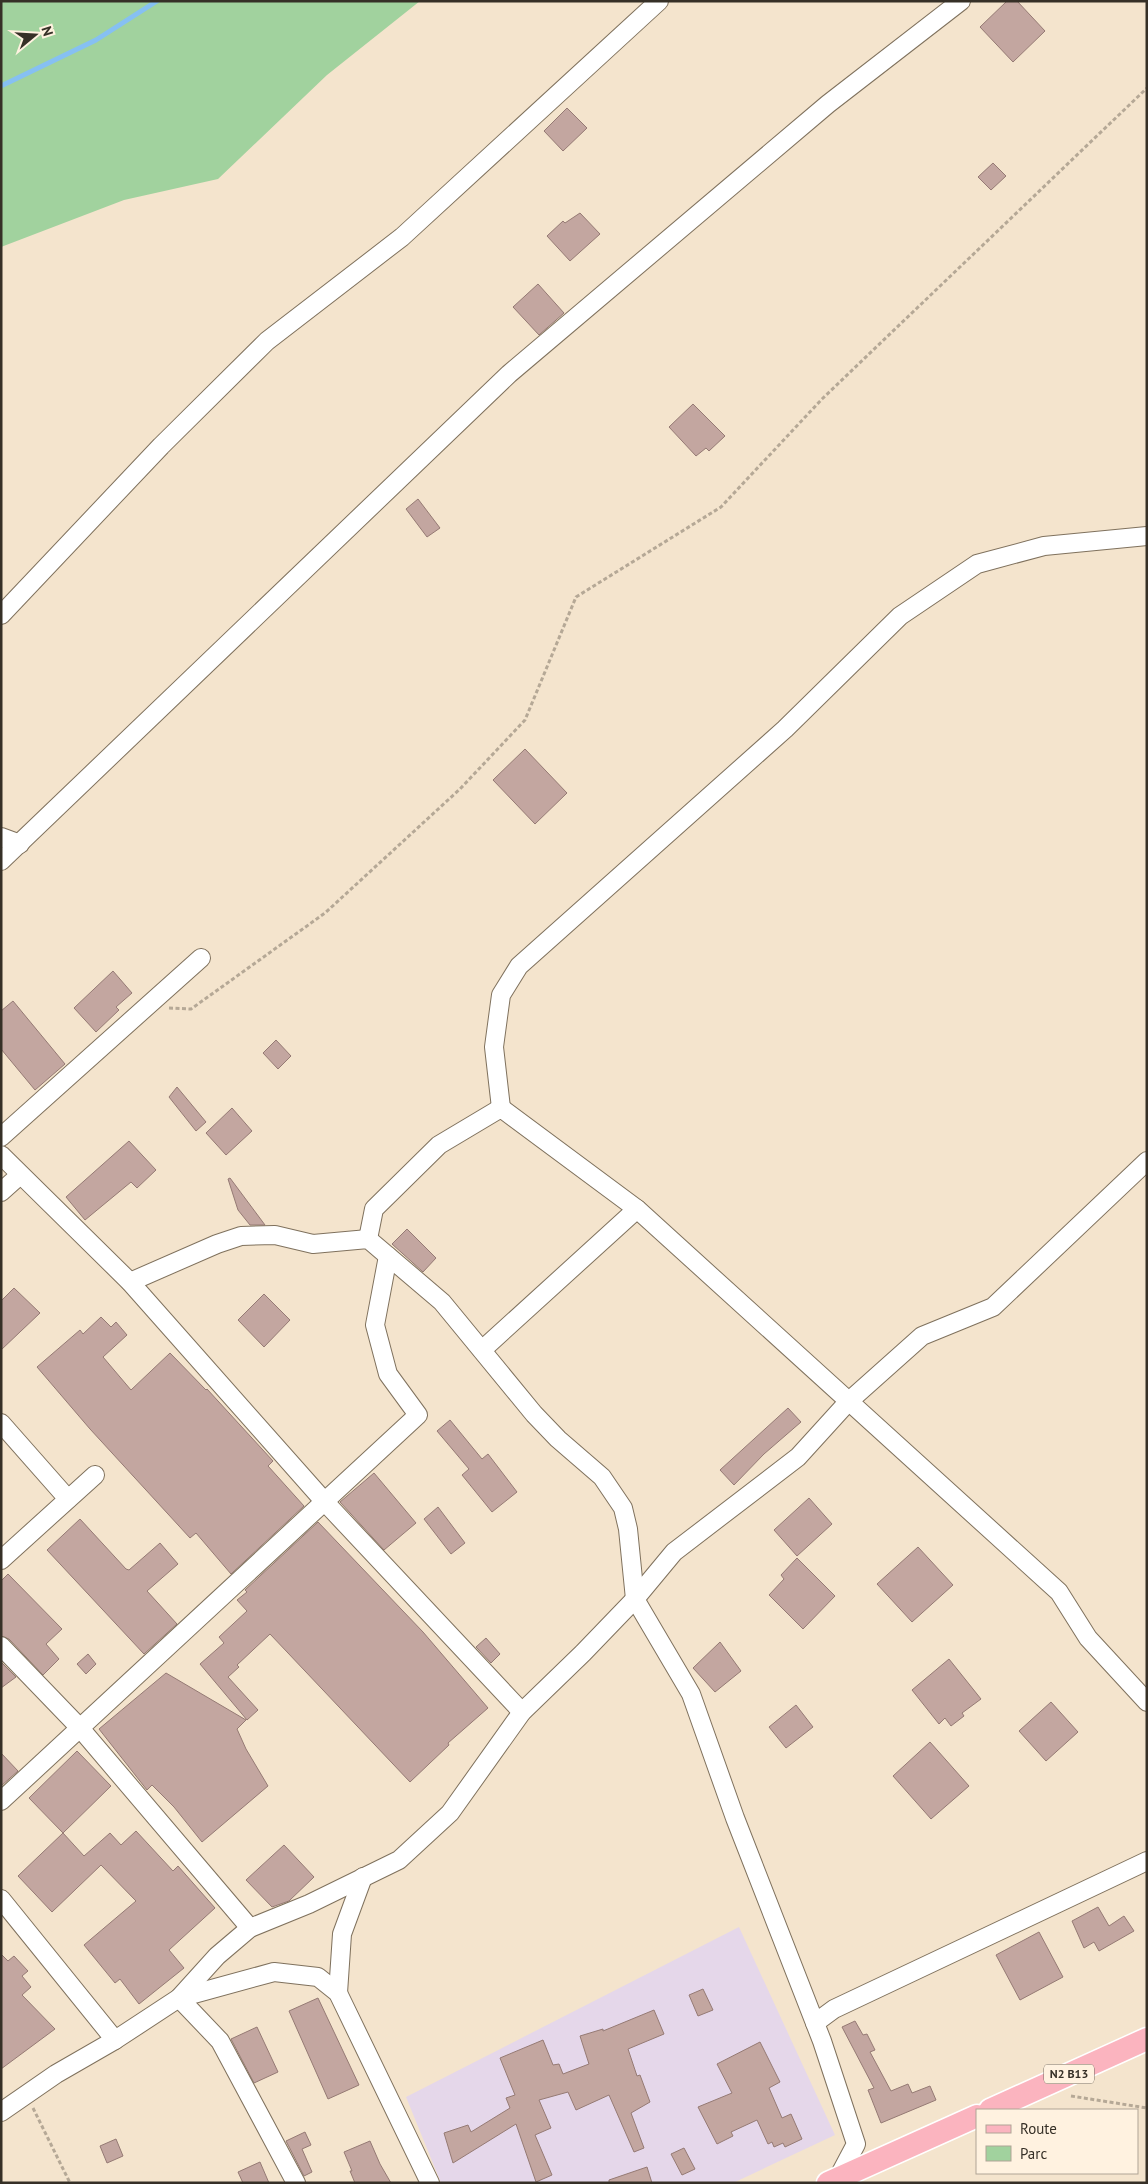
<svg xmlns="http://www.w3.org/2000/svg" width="1148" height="2184" font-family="'PT Sans',sans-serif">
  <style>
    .medical { fill: #e5d7ea }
    .green { fill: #a1d29e }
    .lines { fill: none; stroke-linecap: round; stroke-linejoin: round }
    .stream { stroke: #86c0f2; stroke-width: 5 }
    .building { fill: #c3a6a0; stroke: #957a74 }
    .minor-casing { stroke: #7f715d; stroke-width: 20 }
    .major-casing { stroke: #fff; stroke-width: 25 }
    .path { stroke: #b5a896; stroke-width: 3; stroke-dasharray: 4 2.5; stroke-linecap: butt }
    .minor { stroke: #fff; stroke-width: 18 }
    .major { stroke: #fbb4bf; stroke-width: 22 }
    .labels { text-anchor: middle; stroke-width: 4.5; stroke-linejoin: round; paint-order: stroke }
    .shield { fill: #fff2e0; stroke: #726a5e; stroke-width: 1 }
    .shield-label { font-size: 12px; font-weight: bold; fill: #363027 }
  </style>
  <rect width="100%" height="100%" fill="#f4e4cd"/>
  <polygon class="medical" points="739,1927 835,2135 733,2183 441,2183 406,2097"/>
  <polygon class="green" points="1,1 420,1 327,75 218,179 124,200 1,247"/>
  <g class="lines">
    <polyline class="stream" points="1,86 96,40 157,1"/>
  </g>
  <g class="building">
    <polygon points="1007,1 1017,1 1045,31 1013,62 980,27"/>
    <polygon points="567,108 587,128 563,151 544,131"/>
    <polygon points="993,163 1006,176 991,190 978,177"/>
    <polygon points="580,213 600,234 570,261 547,236 563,221 565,223"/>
    <polygon points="538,284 564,313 539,335 513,307"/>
    <polygon points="693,404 725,436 709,451 706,448 696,456 669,427"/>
    <polygon points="418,499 440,528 427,537 406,509"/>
    <polygon points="525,749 567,793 535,824 493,780"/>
    <polygon points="113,971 132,993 116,1007 119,1010 96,1032 74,1008"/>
    <polygon points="13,1001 65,1064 35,1090 1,1049 1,1011"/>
    <polygon points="276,1040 291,1056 278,1069 263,1053"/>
    <polygon points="177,1087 206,1122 196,1131 169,1097"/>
    <polygon points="232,1108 252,1131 226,1155 206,1133"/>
    <polygon points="129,1141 156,1170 137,1188 131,1182 85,1220 66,1197"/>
    <polygon points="230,1178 265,1225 250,1225 238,1210 228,1179"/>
    <polygon points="407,1229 436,1258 423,1272 392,1244"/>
    <polygon points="14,1288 40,1313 1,1350 1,1301"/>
    <polygon points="264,1294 290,1320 264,1347 238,1320"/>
    <polygon points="101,1317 111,1327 116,1322 127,1335 103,1357 131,1390 170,1353 206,1390 207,1389 273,1461 268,1466 304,1506 231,1574 196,1533 190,1538 90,1429 37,1367 80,1330 83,1334"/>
    <polygon points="788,1408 801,1422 764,1454 734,1485 720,1470"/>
    <polygon points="450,1420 482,1459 488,1454 517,1492 492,1512 462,1475 469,1469 437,1431"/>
    <polygon points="374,1473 416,1523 384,1550 340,1502"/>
    <polygon points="809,1498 832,1524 797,1556 774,1530"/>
    <polygon points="438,1507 465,1543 451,1554 424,1519"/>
    <polygon points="80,1519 126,1569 129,1570 160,1543 178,1564 147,1591 177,1624 144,1654 47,1550"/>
    <polygon points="318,1522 423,1632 488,1708 448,1743 449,1745 410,1782 270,1634 237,1665 239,1667 228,1677 258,1710 247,1720 200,1664 224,1643 219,1637 247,1611 237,1600 247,1592 245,1590"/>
    <polygon points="918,1547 953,1585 912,1622 877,1584"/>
    <polygon points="797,1558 835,1596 803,1629 769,1595 784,1579 781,1575"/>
    <polygon points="8,1574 62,1629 46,1644 59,1659 43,1675 9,1639 1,1636 1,1581"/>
    <polygon points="486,1638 500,1654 491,1663 476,1647"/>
    <polygon points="720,1642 741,1671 715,1692 693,1668"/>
    <polygon points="88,1654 96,1664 86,1674 77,1664"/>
    <polygon points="949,1659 981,1699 962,1713 964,1716 951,1726 945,1718 939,1724 912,1690"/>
    <polygon points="1,1662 16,1677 1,1688"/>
    <polygon points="166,1673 246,1720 237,1729 246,1749 268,1786 202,1842 174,1807 152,1785 147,1790 99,1729"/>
    <polygon points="1051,1702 1078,1732 1046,1761 1019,1731"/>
    <polygon points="796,1705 813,1727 786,1748 769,1727"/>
    <polygon points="930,1742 969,1786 931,1819 893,1776"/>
    <polygon points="77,1751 111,1786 63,1833 29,1798"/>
    <polygon points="1,1753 18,1771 1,1786"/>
    <polygon points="136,1831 173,1871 178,1866 215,1908 169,1950 184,1968 139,2004 120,1979 115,1983 84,1945 136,1901 101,1865 52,1912 18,1876 63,1833 84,1856 110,1833 121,1845"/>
    <polygon points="284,1845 314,1877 289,1901 272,1907 246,1880"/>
    <polygon points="1098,1907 1109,1926 1124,1916 1134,1931 1099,1951 1094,1942 1084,1948 1072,1921"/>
    <polygon points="1039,1932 1063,1977 1020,2000 996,1955"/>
    <polygon points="1,1954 8,1961 14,1956 28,1971 22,1976 31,1987 22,1995 55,2029 1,2069"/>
    <polygon points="703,1989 713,2010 698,2016 689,1995"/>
    <polygon points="318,1998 359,2085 328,2099 289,2011"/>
    <polygon points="654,2010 664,2034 628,2049 637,2076 640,2075 650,2102 631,2113 644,2148 634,2152 609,2095 576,2110 568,2092 539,2100 551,2128 535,2135 552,2175 536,2182 516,2124 453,2163 444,2133 468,2125 471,2132 510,2108 506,2098 515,2095 500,2058 543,2040 553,2065 559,2064 563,2074 589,2064 580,2036 603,2029 603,2031"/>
    <polygon points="855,2021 863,2035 867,2034 875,2050 870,2052 891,2091 908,2084 912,2093 930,2086 936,2100 881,2123 868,2090 874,2088 842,2027"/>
    <polygon points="257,2027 278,2072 254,2083 231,2039"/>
    <polygon points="760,2042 780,2082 769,2088 782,2118 791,2114 802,2139 785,2147 783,2143 774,2147 772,2142 768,2144 757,2120 731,2132 733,2136 717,2144 698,2107 732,2093 717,2064"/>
    <polygon points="305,2132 311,2145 302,2149 312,2172 304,2176 286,2141"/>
    <polygon points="116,2139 123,2156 107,2163 100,2146"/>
    <polygon points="370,2141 380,2164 391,2183 355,2183 350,2171 352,2171 344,2152"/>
    <polygon points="684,2148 695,2169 682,2175 671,2154"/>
    <polygon points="260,2162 269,2183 243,2183 238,2172"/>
    <polygon points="647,2167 652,2183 609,2183 609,2180"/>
  </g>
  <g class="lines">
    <defs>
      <g id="minor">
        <polyline points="1,615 161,446 267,341 402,237 659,1"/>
        <polyline points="1,837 20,844"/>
        <polyline points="1,861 509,374 828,104 961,1"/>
        <polyline points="501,1108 494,1047 501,995 519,966 785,729 900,616 977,564 1044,546 1147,536"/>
        <polyline points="1,1137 201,958"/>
        <polyline points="1,1155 130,1282 324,1501 522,1712"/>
        <polyline points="1,1192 20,1175"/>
        <polyline points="368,1239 374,1209 439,1145 501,1108 637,1209 1059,1592 1088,1638 1147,1702"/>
        <polyline points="130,1282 217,1244 241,1236 275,1235 313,1244 368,1239 442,1302 534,1414 558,1439 602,1477 623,1508 628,1529 635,1599 691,1694 735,1818 822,2041 856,2144 838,2178"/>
        <polyline points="482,1350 637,1209"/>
        <polyline points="1,1423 68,1499"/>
        <polyline points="1,1560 95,1475"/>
        <polyline points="1,1646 80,1728 250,1928"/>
        <polyline points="1,1801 418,1415 388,1374 375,1325 388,1256"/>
        <polyline points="1,1899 115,2040"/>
        <polyline points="338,1993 342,1934 363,1877"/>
        <polyline points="815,2023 834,2009 1147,1861"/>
        <polyline points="1,2112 56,2074 115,2040 179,1998 274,1972 318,1977 338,1993 430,2183"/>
        <polyline points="296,2183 220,2041 179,1998 217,1956 250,1928 309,1904 399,1860 450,1813 522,1712 583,1653 635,1599 674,1552 798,1457 848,1402 922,1336 993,1307 1147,1161"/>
      </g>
      <g id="major">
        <polyline points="990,2110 1147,2039"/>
        <polyline points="828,2183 977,2116"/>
      </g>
    </defs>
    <use href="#minor" class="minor-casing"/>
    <use href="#major" class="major-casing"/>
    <g class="path">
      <polyline points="169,1008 191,1009 325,913 460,789 525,720 576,597 721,507 822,399 1147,88"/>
      <polyline points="1071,2096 1147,2108"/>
      <polyline points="33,2108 70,2183"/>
    </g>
    <use href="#minor" class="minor"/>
    <use href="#major" class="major"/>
  </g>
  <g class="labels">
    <rect class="shield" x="1044" y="2064.5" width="50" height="19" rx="4"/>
    <g class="shield-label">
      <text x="1069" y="2078">N2 B13</text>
    </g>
  </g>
  <rect width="1148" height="2184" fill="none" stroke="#363027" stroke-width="5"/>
  <rect x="976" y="2109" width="162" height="65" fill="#fff2e0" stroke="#afa496"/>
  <rect x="986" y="2125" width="25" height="8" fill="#fbb4bf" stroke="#afa496"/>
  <text x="1020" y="2134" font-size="15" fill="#363027">Route</text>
  <rect x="986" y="2146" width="25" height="15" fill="#a1d29e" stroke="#afa496"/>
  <text x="1020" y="2159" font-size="15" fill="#363027">Parc</text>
  <g transform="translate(35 35) rotate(72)" stroke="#fff2e0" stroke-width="4" paint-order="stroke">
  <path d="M0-4L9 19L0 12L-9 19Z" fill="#363027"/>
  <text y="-8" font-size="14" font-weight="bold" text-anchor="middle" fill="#363027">N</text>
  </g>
</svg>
